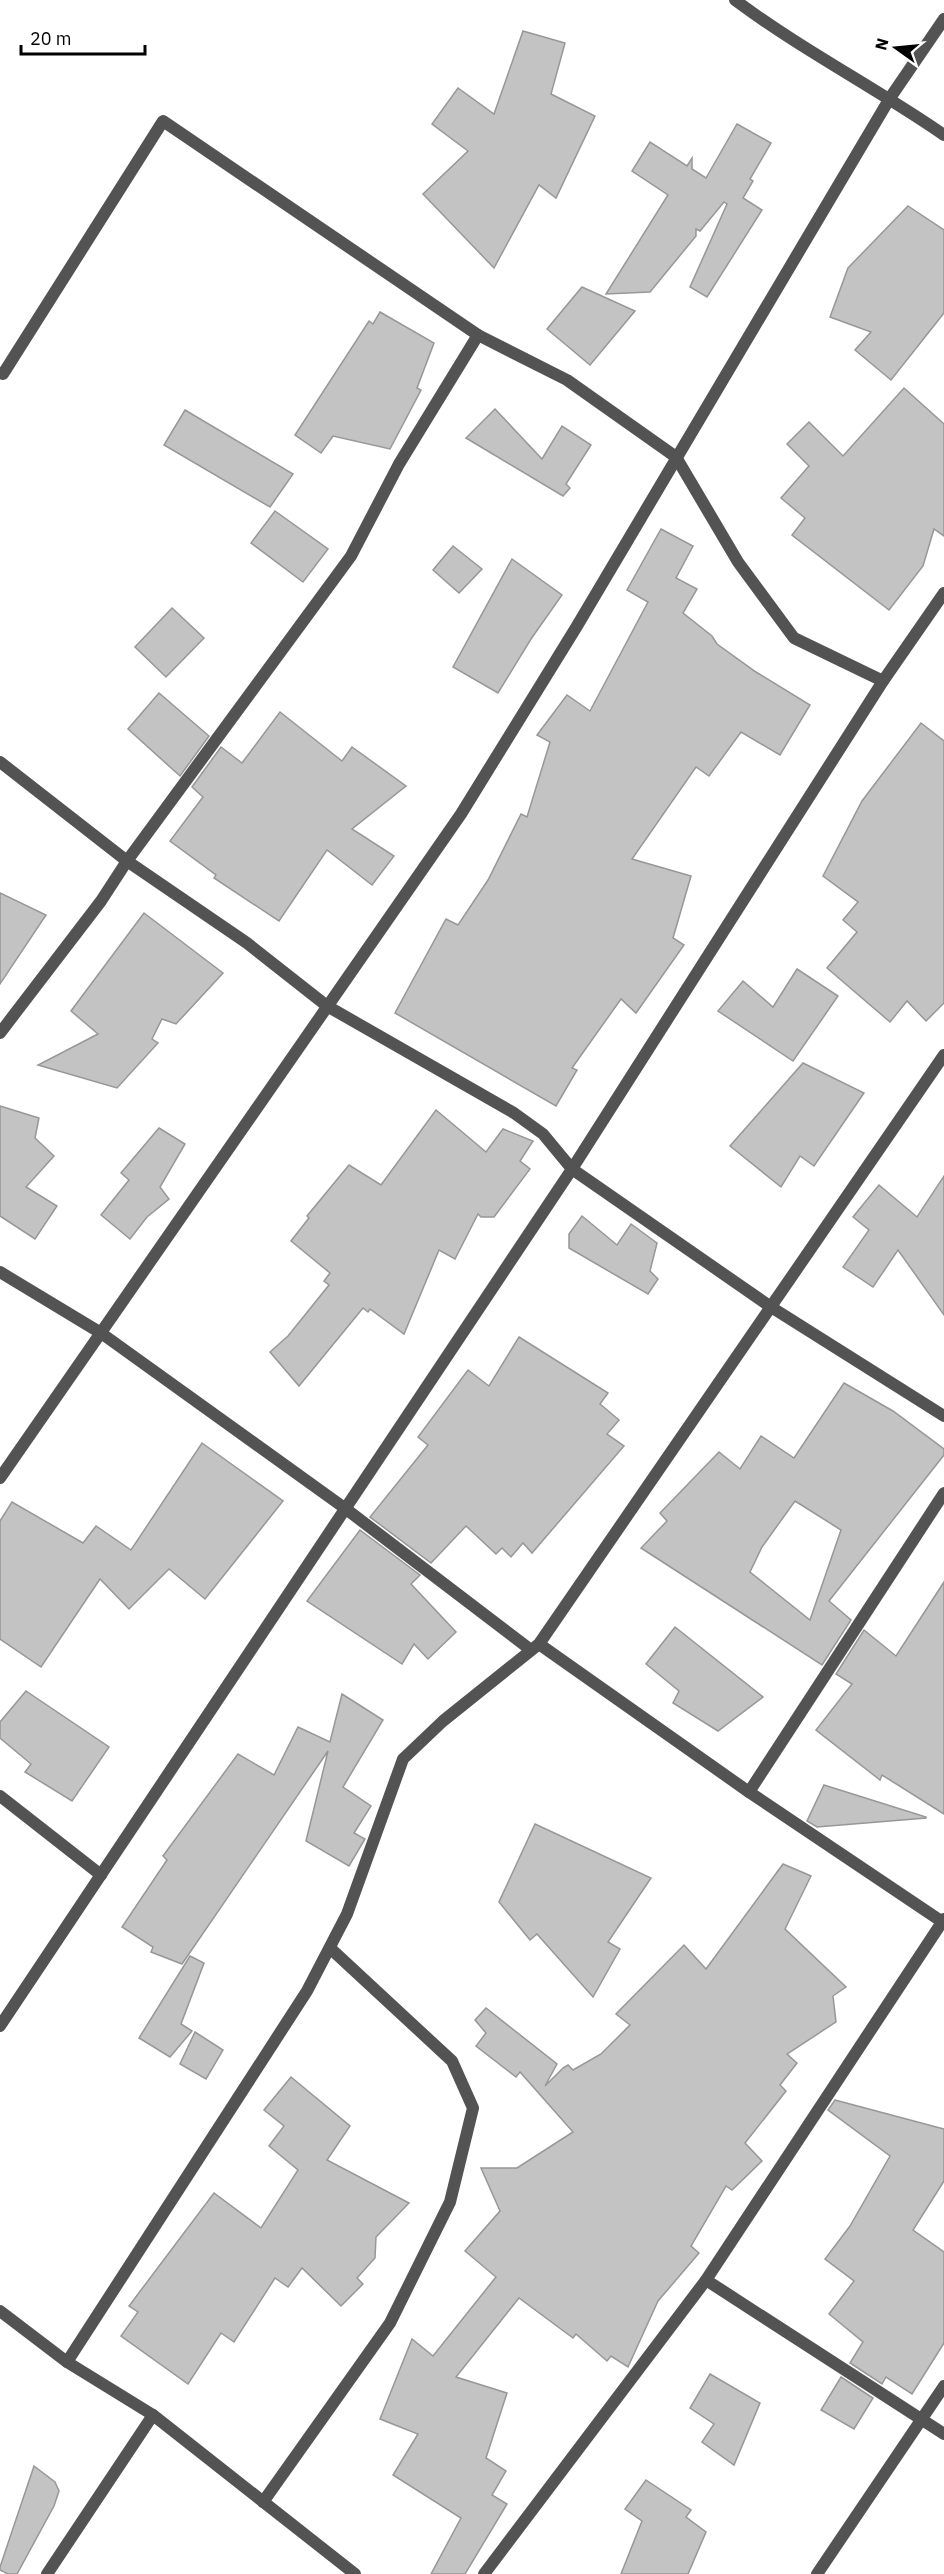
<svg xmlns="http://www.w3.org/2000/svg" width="944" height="2574" font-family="'IBM Plex Sans',sans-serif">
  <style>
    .building { fill: #c3c3c3; stroke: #979797; stroke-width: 1.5; fill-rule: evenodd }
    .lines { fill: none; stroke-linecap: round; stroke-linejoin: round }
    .street { stroke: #535353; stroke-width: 12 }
  </style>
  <rect width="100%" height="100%" fill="#fff"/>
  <g class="building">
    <polygon points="523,31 565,43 551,94 595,116 556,198 539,185 494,268 423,194 468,151 432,124 458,88 494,114"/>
    <polygon points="737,124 771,143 750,179 753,181 743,198 762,210 707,297 690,287 727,204 724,202 700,231 696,229 696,236 650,292 606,294 668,195 632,171 650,142 687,166 692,158 692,169 706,178"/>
    <polygon points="908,206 944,230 944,313 891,380 855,350 871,332 830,317 848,268"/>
    <polygon points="582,287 635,311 590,365 547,329"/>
    <polygon points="380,312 434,343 417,388 421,390 390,449 333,436 321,453 295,435 369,321 373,324"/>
    <polygon points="904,388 944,424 944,536 934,529 923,566 889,610 792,535 805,518 781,498 809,466 787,444 809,422 843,456"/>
    <polygon points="495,409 542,459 562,426 591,445 566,484 570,488 563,496 466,438"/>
    <polygon points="185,410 293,474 270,507 164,445"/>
    <polygon points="275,511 328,549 303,582 251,543"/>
    <polygon points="661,529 693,546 676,578 697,589 683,613 712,636 717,644 756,672 810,705 780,755 741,732 709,776 696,767 632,859 691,876 673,938 684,945 636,1013 621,999 572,1068 577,1070 556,1106 395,1013 446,919 458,925 488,880 521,814 527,817 550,742 537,735 567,695 590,711 648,602 627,590"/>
    <polygon points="453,546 482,569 459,593 433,570"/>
    <polygon points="512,559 562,595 531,639 498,693 453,667"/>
    <polygon points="172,608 204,638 166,677 135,647"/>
    <polygon points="159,693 209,736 180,776 128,729"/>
    <polygon points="280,712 342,761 352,747 406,786 352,829 394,856 372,885 327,850 279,921 214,878 216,875 170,841 203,797 192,787 221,747 242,763"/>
    <polygon points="921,723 944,741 944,1003 926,1021 907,1001 890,1022 827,968 857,932 843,920 858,902 823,876 862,801"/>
    <polygon points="0,893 46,915 0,984"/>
    <polygon points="144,913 223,973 176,1024 162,1019 152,1039 158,1043 117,1088 38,1065 98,1034 71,1011"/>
    <polygon points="797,969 838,996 793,1061 718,1011 743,981 773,1007"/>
    <polygon points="803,1063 864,1093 814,1166 800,1156 781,1187 730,1146"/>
    <polygon points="0,1106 39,1118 35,1138 54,1156 26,1187 57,1206 35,1239 0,1216"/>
    <polygon points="436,1110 486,1152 503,1129 533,1141 520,1161 530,1169 494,1217 481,1217 478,1214 455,1259 439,1250 404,1334 370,1309 368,1312 363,1308 299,1386 270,1352 288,1336 329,1285 324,1281 330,1273 291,1241 309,1218 307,1216 349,1165 381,1185"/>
    <polygon points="159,1128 185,1144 160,1187 169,1199 147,1217 130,1239 101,1215 129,1180 121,1173"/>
    <polygon points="944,1176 944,1315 898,1250 873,1287 843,1267 869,1230 853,1217 879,1185 917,1217"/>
    <polygon points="582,1216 617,1245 631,1224 657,1243 650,1271 658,1279 648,1294 569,1248 569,1234"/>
    <polygon points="519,1337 608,1393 600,1404 619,1420 607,1434 624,1446 532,1553 523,1543 511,1557 502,1548 496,1554 466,1526 431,1563 370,1517 428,1445 418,1437 468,1370 489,1386"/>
    <path d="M844,1383L893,1411L944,1449V1455L829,1601L851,1620L822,1665L641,1548L667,1521L660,1513L719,1452L740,1469L761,1436L794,1458ZM795,1501L841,1530L810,1620L750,1572L762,1547Z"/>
    <polygon points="202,1443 283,1501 205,1599 169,1569 129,1609 100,1579 41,1667 0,1639 0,1521 12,1502 83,1543 96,1526 131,1550"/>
    <polygon points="360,1530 420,1575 411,1584 456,1632 428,1659 414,1644 402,1664 307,1601"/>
    <polygon points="944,1582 944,1814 882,1775 880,1780 816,1730 852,1684 836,1674 864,1630 896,1656"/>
    <polygon points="675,1627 763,1697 718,1731 673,1703 679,1691 646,1664"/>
    <polygon points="26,1691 109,1747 72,1801 25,1772 31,1764 0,1738 0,1722"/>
    <polygon points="342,1694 383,1720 343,1787 371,1806 354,1833 365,1839 349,1866 306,1841 328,1751 182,1964 151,1952 153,1947 122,1927 167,1860 163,1856 238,1754 274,1775 298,1727 330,1742"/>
    <polygon points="824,1785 926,1817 926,1818 817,1827 807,1821"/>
    <polygon points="535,1824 651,1878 608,1942 620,1949 593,1997 537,1934 530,1940 499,1902"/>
    <polygon points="783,1864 811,1876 785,1929 846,1987 833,1996 836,2022 787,2054 797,2063 780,2085 786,2091 745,2143 762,2161 732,2190 726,2186 691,2246 699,2253 658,2301 628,2367 611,2356 607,2361 576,2334 573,2338 519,2298 456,2377 507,2393 486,2458 506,2471 492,2495 507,2504 465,2574 431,2574 461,2518 393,2475 418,2434 380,2419 412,2339 433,2356 496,2277 465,2251 500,2211 481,2168 517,2168 573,2132 520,2072 516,2077 476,2046 486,2033 475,2020 486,2008 557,2064 545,2086 563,2068 568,2065 573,2070 601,2054 630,2025 616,2014 684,1945 706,1969"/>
    <polygon points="190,1956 204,1963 181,2024 192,2031 170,2057 139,2038"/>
    <polygon points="195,2032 223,2050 206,2079 180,2064"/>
    <polygon points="291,2077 350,2126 327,2160 409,2203 376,2237 375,2258 357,2278 363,2284 341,2306 302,2268 288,2287 275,2278 234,2342 221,2333 188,2384 121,2336 138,2312 129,2306 214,2193 261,2228 298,2170 269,2146 284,2126 264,2110"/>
    <polygon points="835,2100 944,2129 944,2181 913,2230 944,2252 944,2343 912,2394 886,2377 882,2384 850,2363 863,2342 829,2314 854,2281 825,2259 850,2226 890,2156 828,2110"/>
    <polygon points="710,2374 760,2403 734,2465 702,2442 714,2424 690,2408"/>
    <polygon points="841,2377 873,2398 854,2429 821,2410"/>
    <polygon points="34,2466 55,2482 59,2491 54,2506 17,2574 8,2574 0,2570 0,2567"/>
    <polygon points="646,2480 691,2510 686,2517 706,2532 688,2574 621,2574 642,2521 625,2509"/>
  </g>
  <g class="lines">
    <g class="street">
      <path d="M735,0C802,50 876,88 944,135"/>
      <polyline points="0,373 3,374 163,121 478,335 567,380 676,457 738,562 794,638 883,681"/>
      <polyline points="0,762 127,861 247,943 327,1006 514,1113 543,1134 572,1169 771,1307 944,1416"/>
      <polyline points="0,1033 101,901 127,861 351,556 399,464 478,335"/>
      <polyline points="0,1272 101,1333 346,1509 531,1650"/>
      <polyline points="0,1478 461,814 577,626 890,98 944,19"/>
      <polyline points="539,1644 749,1792 944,1923"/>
      <polyline points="749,1792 944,1493"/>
      <polyline points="0,1796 101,1875"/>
      <polyline points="0,2026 572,1169 883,681 944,593"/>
      <polyline points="706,2280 944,2434"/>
      <polyline points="0,2311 67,2362 153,2415 355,2574"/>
      <polyline points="67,2362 307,1991 347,1914 403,1759 443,1721 539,1644 944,1055"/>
      <polyline points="263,2502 390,2323 450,2202 473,2108 452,2061 330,1948"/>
      <polyline points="47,2574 153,2415"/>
      <polyline points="484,2574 706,2280 944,1919"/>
      <polyline points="817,2574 944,2386"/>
    </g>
  </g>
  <g transform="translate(896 48) rotate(285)" stroke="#ffffff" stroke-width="4.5" paint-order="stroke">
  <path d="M0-4.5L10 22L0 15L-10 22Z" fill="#000000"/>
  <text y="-9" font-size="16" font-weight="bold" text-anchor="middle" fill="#000000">N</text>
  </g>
  <path d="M21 45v9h124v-9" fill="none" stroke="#000000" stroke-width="3"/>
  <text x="30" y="45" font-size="18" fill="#000000" stroke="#ffffff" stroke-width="4.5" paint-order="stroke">20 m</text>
</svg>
